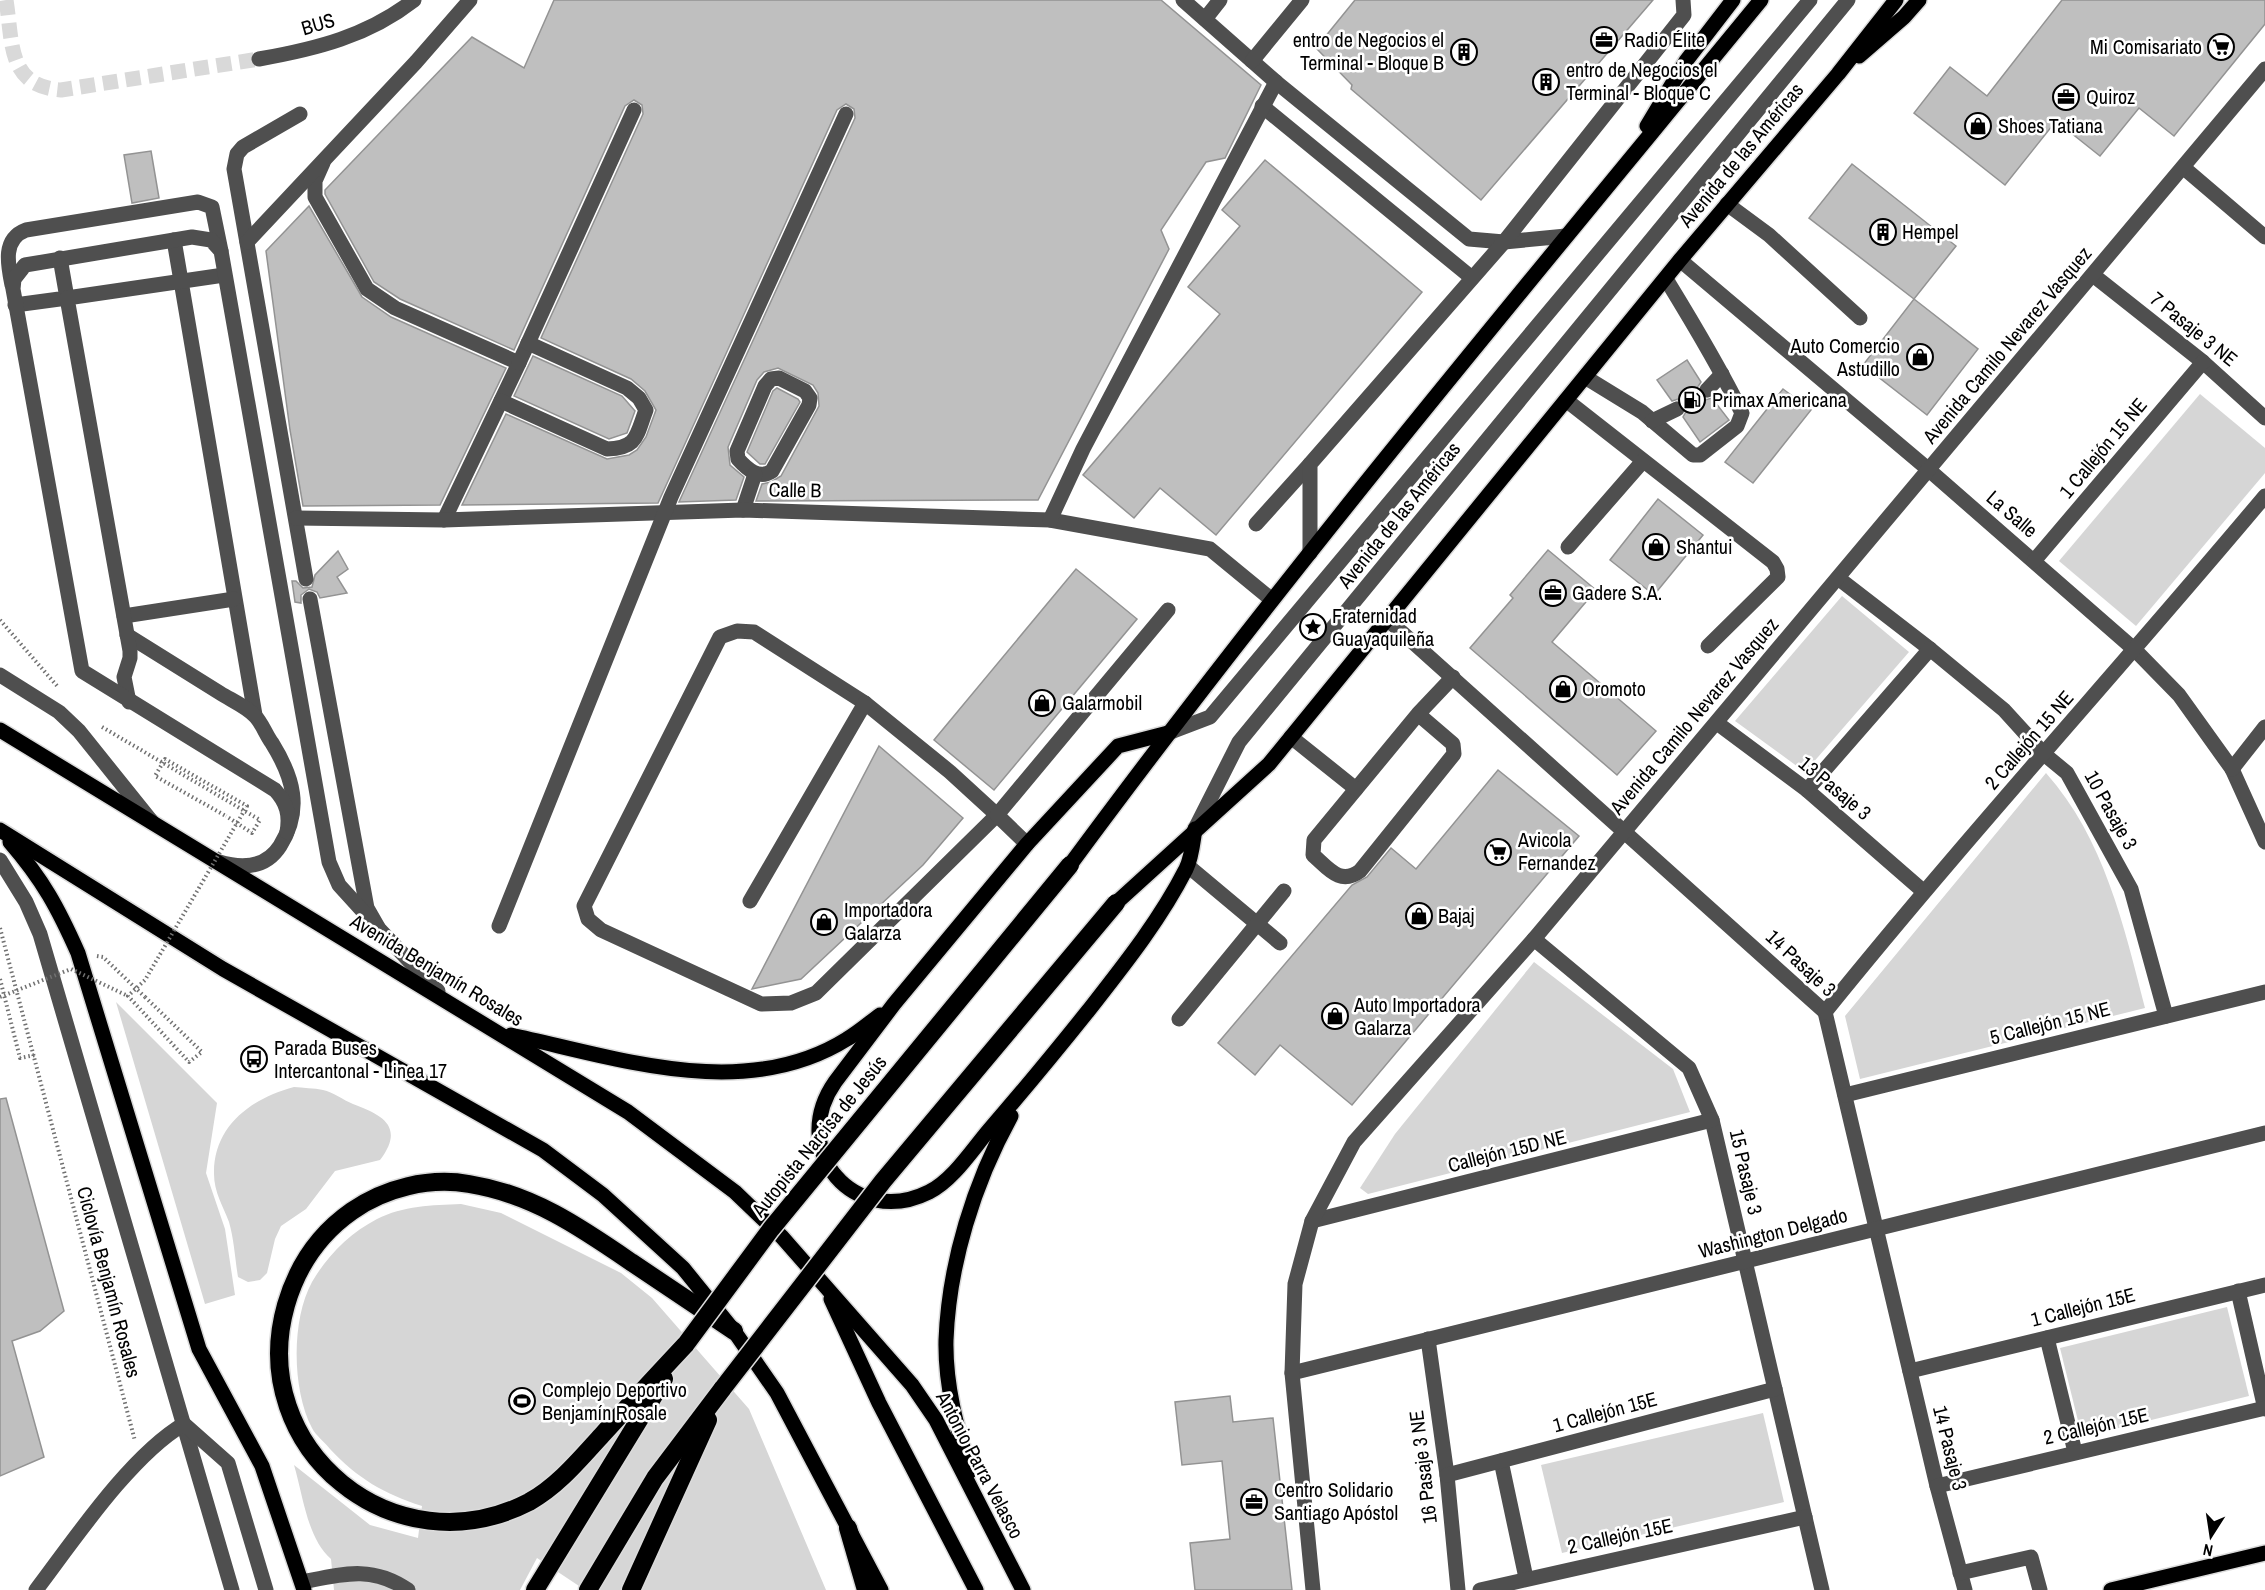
<svg xmlns="http://www.w3.org/2000/svg" width="2265" height="1590" font-family="'Archivo Narrow',sans-serif">
  <style>
    .green { fill: #d6d6d6 }
    .building { fill: #bfbfbf; stroke: #939393; stroke-width: 1.5 }
    .lines { fill: none; stroke-linecap: round; stroke-linejoin: round }
    .minor-tunnel { stroke: #d9d9d9; stroke-width: 15; stroke-dasharray: 15 8; stroke-linecap: butt }
    .major-casing { stroke: #dbdbdb; stroke-width: 18 }
    .highway-casing { stroke: #dbdbdb; stroke-width: 21 }
    .path { stroke: #717171; stroke-width: 4; stroke-dasharray: 1.5 3; stroke-linecap: butt }
    .minor { stroke: #4f4f4f; stroke-width: 15 }
    .major { stroke: #000; stroke-width: 15 }
    .highway { stroke: #000; stroke-width: 18 }
    .highway-bridge-casing { stroke: #dbdbdb; stroke-width: 21; stroke-linecap: butt }
    .path-bridge { stroke: #717171; stroke-width: 4; stroke-dasharray: 1.5 3; stroke-linecap: butt }
    .highway-bridge { stroke: #000; stroke-width: 18 }
    .labels { text-anchor: middle; stroke-width: 5; stroke-linejoin: round; paint-order: stroke }
    .street-label { font-size: 20px; fill: #000; stroke: #fff }
    .poi-label { font-size: 20px; fill: #000; stroke: #fff; text-anchor: start }
  </style>
  <rect width="100%" height="100%" fill="#fff"/>
  <g class="green">
    <polygon points="2200,394 2265,448 2265,473 2136,626 2059,561"/>
    <polygon points="1842,596 1909,652 1805,772 1735,721"/>
    <path d="M2046,773C2104,838 2124,926 2145,1008L1860,1079L1845,1016Z"/>
    <polygon points="1534,962 1673,1069 1690,1112 1368,1194 1360,1188 1395,1134"/>
    <polygon points="116,1002 217,1103 206,1173 225,1229 235,1295 205,1304"/>
    <path d="M294,1087C303,1088 314,1088 323,1090C333,1092 343,1100 353,1104C383,1115 405,1127 380,1160L335,1171L306,1209L281,1226L275,1239L267,1273L260,1280L248,1282L238,1277C235,1259 234,1239 229,1222C223,1206 214,1192 214,1174C213,1126 252,1098 294,1087Z"/>
    <path d="M461,1204L501,1213L621,1273L652,1298L749,1409L826,1590H585L537,1558L520,1590H334L331,1559C307,1538 303,1495 294,1465L370,1525L418,1538L422,1506C384,1494 357,1478 330,1449C325,1442 316,1436 312,1428C292,1390 291,1320 312,1282C327,1256 350,1233 377,1219C403,1206 432,1205 461,1204Z"/>
    <polygon points="2227,1307 2249,1396 2082,1437 2060,1348"/>
    <polygon points="1763,1413 1784,1502 1562,1553 1541,1465"/>
  </g>
  <g class="building">
    <polygon points="554,0 1161,0 1261,85 1225,158 1206,162 1161,230 1169,249 1038,500 756,501 762,484 771,482 781,476 819,406 818,393 813,385 778,368 764,372 757,380 728,447 730,465 744,477 736,500 679,502 855,118 854,109 846,104 837,110 658,503 462,505 506,414 607,459 629,455 637,450 646,437 656,410 645,391 631,379 541,338 643,114 642,105 634,100 625,106 514,350 400,299 374,282 325,194 325,190 472,37 524,68"/>
    <polygon points="1355,0 1653,0 1481,200 1351,89 1352,85 1316,48"/>
    <polygon points="2062,0 2265,0 2265,24 2174,136 2139,108 2100,156 2056,121 2005,185 1914,113 1950,67 1987,96"/>
    <polygon points="151,151 159,198 132,203 124,155"/>
    <polygon points="1265,160 1422,292 1216,535 1160,488 1134,518 1083,475 1220,314 1188,287 1240,226 1222,210"/>
    <polygon points="1852,164 1956,246 1914,299 1809,218"/>
    <polygon points="309,206 362,297 391,317 506,368 440,505 303,506 290,430 266,251"/>
    <polygon points="1914,299 1978,349 1927,415 1863,365"/>
    <polygon points="533,356 622,396 635,411 627,433 609,439 514,396"/>
    <polygon points="1687,360 1701,382 1697,388 1700,397 1705,400 1712,398 1729,420 1700,442 1683,417 1687,410 1685,404 1678,399 1672,401 1657,380"/>
    <polygon points="777,388 798,399 800,402 765,464 760,464 747,452 773,391"/>
    <polygon points="1783,389 1811,410 1753,483 1725,462"/>
    <polygon points="1658,499 1703,535 1654,595 1610,560"/>
    <polygon points="1548,550 1596,590 1552,642 1656,731 1617,775 1470,648 1513,598 1510,595"/>
    <polygon points="338,551 348,569 337,577 347,593 320,598 317,592 309,589 301,595 301,603 295,602 292,581 296,581 303,588 312,587 315,575"/>
    <polygon points="1076,569 1137,619 994,790 934,740"/>
    <polygon points="879,746 963,818 923,865 801,979 752,989"/>
    <polygon points="1498,770 1579,836 1352,1105 1280,1045 1255,1075 1218,1043 1352,885 1367,877 1391,848 1416,869"/>
    <polygon points="6,1098 64,1311 40,1331 12,1341 44,1457 0,1476 0,1099"/>
    <polygon points="1230,1396 1233,1422 1273,1418 1292,1590 1195,1590 1190,1543 1230,1539 1222,1461 1182,1465 1175,1402"/>
  </g>
  <g class="lines">
    <g class="minor-tunnel">
      <path d="M6,0C13,43 7,86 61,90L259,59"/>
      <polyline points="1677,409 1707,390"/>
    </g>
    <defs>
      <g id="major">
        <polyline points="1859,56 1904,17 1919,0"/>
        <polyline points="1647,126 1686,61 1733,0"/>
        <polyline points="0,730 628,1112 735,1192 782,1237 912,1385 936,1420 1023,1590"/>
        <path d="M1168,733L1118,746L1027,844L894,1004L835,1082C787,1151 855,1229 929,1192C953,1180 972,1150 989,1130C1023,1091 1056,1051 1088,1011C1124,965 1160,920 1186,869C1192,857 1193,841 1195,829"/>
        <polyline points="0,830 223,969 543,1150 603,1195 683,1268 734,1331 777,1393 881,1590"/>
        <path d="M10,842C43,880 58,908 78,953L199,1349L262,1466L304,1590"/>
        <path d="M1070,865C1289,568 1527,285 1761,0"/>
        <polyline points="1116,903 1269,764 1680,260 1838,74 1896,0"/>
        <path d="M511,1035C618,1058 745,1103 847,1039C859,1032 869,1023 880,1015"/>
        <polyline points="831,1299 879,1403 976,1590"/>
        <path d="M970,1471C957,1429 945,1385 946,1340C949,1263 974,1183 1011,1116"/>
        <polyline points="2111,1590 2265,1553"/>
      </g>
      <g id="highway">
        <path d="M686,1344C658,1374 630,1404 602,1435C580,1459 558,1486 529,1502C395,1571 245,1449 286,1305C297,1267 319,1234 352,1211C385,1188 429,1177 469,1184C532,1194 580,1227 631,1262C665,1285 700,1308 734,1331"/>
        <polyline points="848,1528 866,1590"/>
        <polyline points="535,1590 664,1379"/>
        <polyline points="588,1590 655,1478 723,1388"/>
        <polyline points="631,1590 708,1420"/>
      </g>
    </defs>
    <use href="#major" class="major-casing"/>
    <use href="#highway" class="highway-casing"/>
    <g class="path">
      <polyline points="0,620 58,687"/>
      <polyline points="102,727 260,820 252,833 226,816"/>
      <polyline points="0,928 135,1441"/>
      <polyline points="97,956 103,957 145,997"/>
      <polyline points="0,979 20,1058 35,1055"/>
    </g>
    <g class="minor">
      <polyline points="1183,0 1276,82 1469,239 1504,242 1566,236"/>
      <polyline points="1205,19 1220,0"/>
      <path d="M259,59C316,49 368,36 414,0"/>
      <polyline points="1252,61 1302,0"/>
      <polyline points="1262,106 1472,278"/>
      <polyline points="300,114 243,147 237,154 234,169 306,579"/>
      <polyline points="323,163 315,181 315,197 367,289 395,308 519,363 444,520"/>
      <polyline points="2184,168 2265,237"/>
      <polyline points="1727,204 1769,235 1860,318"/>
      <polyline points="174,240 255,715"/>
      <polyline points="247,242 416,62 470,0"/>
      <polyline points="1680,260 1929,470 2135,650 2179,695 2232,769 2265,842"/>
      <polyline points="2093,275 2203,362 2265,418"/>
      <path d="M12,285C8,265 2,239 26,230L198,202L212,207L221,251"/>
      <polyline points="15,305 67,298 60,258"/>
      <polyline points="519,363 634,110"/>
      <path d="M1585,377L1642,412L1693,455H1700L1737,426L1742,413C1719,366 1693,323 1666,279"/>
      <path d="M779,378L805,391L810,398L809,405L772,471C759,480 747,469 738,459L737,451L765,386L771,379Z"/>
      <polyline points="1707,390 1722,374"/>
      <polyline points="1566,400 1773,562 1777,569 1778,577 1708,646"/>
      <path d="M501,401L607,449C638,448 636,436 646,410L639,398L627,388L528,343"/>
      <polyline points="1652,421 1677,409"/>
      <polyline points="743,510 755,474"/>
      <polyline points="296,518 444,520 743,510 1050,520 1210,549 1272,600"/>
      <polyline points="1050,520 1083,449 1276,82"/>
      <polyline points="1256,524 1310,464"/>
      <polyline points="1568,547 1643,461"/>
      <polyline points="1310,553 1310,464 1504,242 1684,15 1683,0"/>
      <polyline points="2034,561 2203,362"/>
      <polyline points="1838,578 1930,649 2004,710 2044,754 2067,773 2131,889 2166,1016"/>
      <polyline points="310,599 367,908 379,929 438,991"/>
      <polyline points="124,616 234,599"/>
      <polyline points="1387,619 1825,1012 1937,1486 1965,1590"/>
      <polygon points="737,631 754,632 865,703 950,772 997,815 816,993 791,1003 761,1004 601,930 588,919 584,906 720,637"/>
      <path d="M127,635C158,654 189,674 220,693C231,700 247,707 255,716C262,723 266,735 272,743C293,777 303,809 280,846C266,868 243,869 219,862"/>
      <polyline points="0,675 59,712 79,731 152,822"/>
      <polyline points="129,702 124,677 130,658 130,651 67,298 224,275"/>
      <path d="M1418,714L1453,744L1454,754L1360,871C1340,886 1328,868 1313,855L1314,840L1418,714L1453,677"/>
      <polyline points="1717,723 1807,790 1923,891"/>
      <polyline points="1168,733 1210,717 1810,0"/>
      <polyline points="1291,737 1356,789"/>
      <polyline points="2232,769 2265,727"/>
      <polyline points="1807,790 1930,649"/>
      <polyline points="1195,829 1239,742 1848,0"/>
      <path d="M287,832C290,815 287,803 275,790L82,671L13,289L14,279L25,265L192,237L211,240L221,251L329,862L339,885L379,929"/>
      <polyline points="1027,844 997,815 1168,610"/>
      <polyline points="0,860 26,902 40,934 232,1590"/>
      <polyline points="1188,866 1280,943"/>
      <polyline points="750,901 865,703"/>
      <polyline points="499,926 671,497 846,114"/>
      <polyline points="1534,939 1689,1068 1712,1120 1822,1590"/>
      <path d="M1825,1012C1967,836 2120,669 2265,496"/>
      <polyline points="1179,1019 1284,891"/>
      <polyline points="1845,1095 2265,992"/>
      <polyline points="1312,1221 1712,1120"/>
      <polyline points="2238,1291 2265,1409"/>
      <polyline points="2047,1338 2075,1452"/>
      <polyline points="1428,1339 1447,1475 1458,1590"/>
      <polyline points="1910,1371 2265,1285"/>
      <polyline points="1292,1373 2265,1133"/>
      <polyline points="1501,1461 1526,1578"/>
      <polyline points="1447,1475 1775,1389"/>
      <polyline points="1937,1486 2265,1408"/>
      <polyline points="1960,1573 2031,1557 2040,1590"/>
      <path d="M302,1582C342,1574 372,1565 408,1590"/>
      <path d="M36,1590C74,1540 130,1456 184,1424L228,1463L266,1590"/>
      <polyline points="1313,1590 1292,1373 1295,1284 1312,1221 1354,1142 1534,939 2265,69"/>
      <polyline points="1480,1590 1805,1517"/>
    </g>
    <use href="#major" class="major"/>
    <use href="#highway" class="highway"/>
    <defs>
      <g id="highway-bridge">
        <polyline points="686,1344 771,1229 1070,865"/>
        <polyline points="723,1388 883,1181 1116,903"/>
      </g>
    </defs>
    <use href="#highway-bridge" class="highway-bridge-casing"/>
    <g class="path-bridge">
      <polyline points="0,997 71,969 128,996"/>
      <polyline points="145,997 202,1052 189,1062 128,996 145,980 247,806 165,759 155,776 226,816"/>
    </g>
    <use href="#highway-bridge" class="highway-bridge"/>
  </g>
  <defs>
    <symbol id="office-ring" viewBox="-11 -11 22 22"><circle r="9.5" fill="#fff" stroke="#000" stroke-width="1.5"/><path d="M-6-3h4V-5.5h4V-3h4V5H-6ZM-1-4.5V-3h2v-1.5ZM-6 0V1H6V0Z" fill="#000"/></symbol>
    <symbol id="supermarket-ring" viewBox="-11 -11 22 22"><circle r="9.5" fill="#fff" stroke="#000" stroke-width="1.5"/><path d="M-6-5.5h2.5l.6 2H6L4.5 2H-2.5L-4.4-4H-6ZM-1.5 3.2a1.3 1.3 0 1 0 .1 0ZM3 3.2a1.3 1.3 0 1 0 .1 0Z" fill="#000"/></symbol>
    <symbol id="building-ring" viewBox="-11 -11 22 22"><circle r="9.5" fill="#fff" stroke="#000" stroke-width="1.5"/><path d="M-4-6H4V6H1V3H-1V6H-4ZM-2.5-4.3h1.7v1.8h-1.7ZM.8-4.3h1.7v1.8H.8ZM-2.5-1h1.7V.8h-1.7ZM.8-1h1.7V.8H.8Z" fill="#000"/></symbol>
    <symbol id="shop-ring" viewBox="-11 -11 22 22"><circle r="9.5" fill="#fff" stroke="#000" stroke-width="1.5"/><path d="M-5-2.5h2.3a2.7 3.5 0 0 1 5.4 0H5L5.5 6h-11ZM-1.5-2.5h3a1.5 2.3 0 0 0-3 0Z" fill="#000"/></symbol>
    <symbol id="fuel-ring" viewBox="-11 -11 22 22"><circle r="9.5" fill="#fff" stroke="#000" stroke-width="1.5"/><path d="M-5.5-6h7V0h2V4h1.3V-2.5L3-4.5l.8-.8L6-3V5H2.5V1h-1V6h-7ZM-4.2-4.7v3.2H.2V-4.7Z" fill="#000"/></symbol>
    <symbol id="sight-ring" viewBox="-11 -11 22 22"><circle r="9.5" fill="#fff" stroke="#000" stroke-width="1.5"/><path d="M0-6L1.8-2.2L6-1.7L2.9 1.2L3.7 5.4L0 3.3L-3.7 5.4L-2.9 1.2L-6-1.7L-1.8-2.2Z" fill="#000"/></symbol>
    <symbol id="bus-ring" viewBox="-11 -11 22 22"><circle r="9.5" fill="#fff" stroke="#000" stroke-width="1.5"/><path d="M-5-6H5V4H4V6H2V4H-2V6H-4V4H-5ZM-3.5-4V0h7V-4ZM-3.5 1.2v1.5H-2V1.2ZM2 1.2v1.5H3.5V1.2Z" fill="#000"/></symbol>
    <symbol id="stadium-ring" viewBox="-11 -11 22 22"><circle r="9.5" fill="#fff" stroke="#000" stroke-width="1.5"/><path d="M0-5a6.5 5 0 1 0 0 10a6.5 5 0 1 0 0-10ZM-3.5-1.8h7v3.6h-7Z" fill="#000"/></symbol>
  </defs>
  <g fill-rule="evenodd">
    <use href="#office-ring" x="1589" y="25" width="30" height="30"/>
    <use href="#supermarket-ring" x="2206" y="32" width="30" height="30"/>
    <use href="#building-ring" x="1449" y="37" width="30" height="30"/>
    <use href="#building-ring" x="1531" y="67" width="30" height="30"/>
    <use href="#office-ring" x="2051" y="82" width="30" height="30"/>
    <use href="#shop-ring" x="1963" y="111" width="30" height="30"/>
    <use href="#building-ring" x="1868" y="217" width="30" height="30"/>
    <use href="#shop-ring" x="1905" y="342" width="30" height="30"/>
    <use href="#fuel-ring" x="1677" y="385" width="30" height="30"/>
    <use href="#shop-ring" x="1641" y="532" width="30" height="30"/>
    <use href="#office-ring" x="1538" y="578" width="30" height="30"/>
    <use href="#sight-ring" x="1298" y="612" width="30" height="30"/>
    <use href="#shop-ring" x="1548" y="674" width="30" height="30"/>
    <use href="#shop-ring" x="1027" y="688" width="30" height="30"/>
    <use href="#supermarket-ring" x="1483" y="837" width="30" height="30"/>
    <use href="#shop-ring" x="1404" y="901" width="30" height="30"/>
    <use href="#shop-ring" x="809" y="907" width="30" height="30"/>
    <use href="#shop-ring" x="1320" y="1001" width="30" height="30"/>
    <use href="#bus-ring" x="239" y="1044" width="30" height="30"/>
    <use href="#stadium-ring" x="507" y="1386" width="30" height="30"/>
    <use href="#office-ring" x="1239" y="1487" width="30" height="30"/>
  </g>
  <g class="labels">
    <g class="street-label">
      <text transform="translate(318 24) rotate(-16)" y="7">BUS</text>
      <text transform="translate(1741 155) rotate(-50)" y="7">Avenida de las Américas</text>
      <text transform="translate(2194 329) rotate(39)" y="7">7 Pasaje 3 NE</text>
      <text transform="translate(2007 345) rotate(-50)" y="7">Avenida Camilo Nevarez Vasquez</text>
      <text transform="translate(2103 448) rotate(-50)" y="7">1 Callejón 15 NE</text>
      <text transform="translate(795 490) rotate(1)" y="7">Calle B</text>
      <text transform="translate(2012 514) rotate(41)" y="7">La Salle</text>
      <text transform="translate(1399 515) rotate(-51)" y="7">Avenida de las Américas</text>
      <text transform="translate(1694 716) rotate(-50)" y="7">Avenida Camilo Nevarez Vasquez</text>
      <text transform="translate(2029 740) rotate(-49)" y="7">2 Callejón 15 NE</text>
      <text transform="translate(1835 788) rotate(40)" y="7">13 Pasaje 3</text>
      <text transform="translate(2111 810) rotate(61)" y="7">10 Pasaje 3</text>
      <text transform="translate(1801 963) rotate(43)" y="7">14 Pasaje 3</text>
      <text transform="translate(437 970) rotate(31)" y="7">Avenida Benjamín Rosales</text>
      <text transform="translate(2050 1023) rotate(-14)" y="7">5 Callejón 15 NE</text>
      <text transform="translate(819 1136) rotate(-51)" y="7">Autopista Narcisa de Jesús</text>
      <text transform="translate(1507 1151) rotate(-14)" y="7">Callejón 15D NE</text>
      <text transform="translate(1746 1172) rotate(77)" y="7">15 Pasaje 3</text>
      <text transform="translate(1773 1233) rotate(-14)" y="7">Washington Delgado</text>
      <text transform="translate(109 1282) rotate(75)" y="7">Ciclovía Benjamín Rosales</text>
      <text transform="translate(2083 1307) rotate(-14)" y="7">1 Callejón 15E</text>
      <text transform="translate(1605 1412) rotate(-15)" y="7">1 Callejón 15E</text>
      <text transform="translate(2096 1426) rotate(-13)" y="7">2 Callejón 15E</text>
      <text transform="translate(1950 1448) rotate(76)" y="7">14 Pasaje 3</text>
      <text transform="translate(980 1465) rotate(62)" y="7">Antonio Parra Velasco</text>
      <text transform="translate(1423 1467) rotate(-97)" y="7">16 Pasaje 3 NE</text>
      <text transform="translate(1620 1536) rotate(-12)" y="7">2 Callejón 15E</text>
    </g>
    <g class="poi-label">
      <text x="1444" y="47" text-anchor="end">entro de Negocios el<tspan x="1444" dy="23">Terminal - Bloque B</tspan></text>
      <text x="1624" y="47">Radio Élite</text>
      <text x="2202" y="54" text-anchor="end">Mi Comisariato</text>
      <text x="1566" y="77">entro de Negocios el<tspan x="1566" dy="23">Terminal - Bloque C</tspan></text>
      <text x="2086" y="104">Quiroz</text>
      <text x="1998" y="133">Shoes Tatiana</text>
      <text x="1902" y="239">Hempel</text>
      <text x="1900" y="353" text-anchor="end">Auto Comercio<tspan x="1900" dy="23">Astudillo</tspan></text>
      <text x="1712" y="407">Primax Americana</text>
      <text x="1676" y="554">Shantui</text>
      <text x="1572" y="600">Gadere S.A.</text>
      <text x="1332" y="623">Fraternidad<tspan x="1332" dy="23">Guayaquileña</tspan></text>
      <text x="1582" y="696">Oromoto</text>
      <text x="1062" y="710">Galarmobil</text>
      <text x="1518" y="847">Avicola<tspan x="1518" dy="23">Fernandez</tspan></text>
      <text x="844" y="917">Importadora<tspan x="844" dy="23">Galarza</tspan></text>
      <text x="1438" y="923">Bajaj</text>
      <text x="1354" y="1012">Auto Importadora<tspan x="1354" dy="23">Galarza</tspan></text>
      <text x="274" y="1055">Parada Buses<tspan x="274" dy="23">Intercantonal - Linea 17</tspan></text>
      <text x="542" y="1397">Complejo Deportivo<tspan x="542" dy="23">Benjamín Rosale</tspan></text>
      <text x="1274" y="1497">Centro Solidario<tspan x="1274" dy="23">Santiago Apóstol</tspan></text>
    </g>
  </g>
  <g transform="translate(2211 1536) rotate(192)" stroke="#ffffff" stroke-width="4.5" paint-order="stroke">
  <path d="M0-4.5L10 22L0 15L-10 22Z" fill="#000000"/>
  <text y="-9" font-size="16" font-weight="bold" text-anchor="middle" fill="#000000">N</text>
  </g>
</svg>
